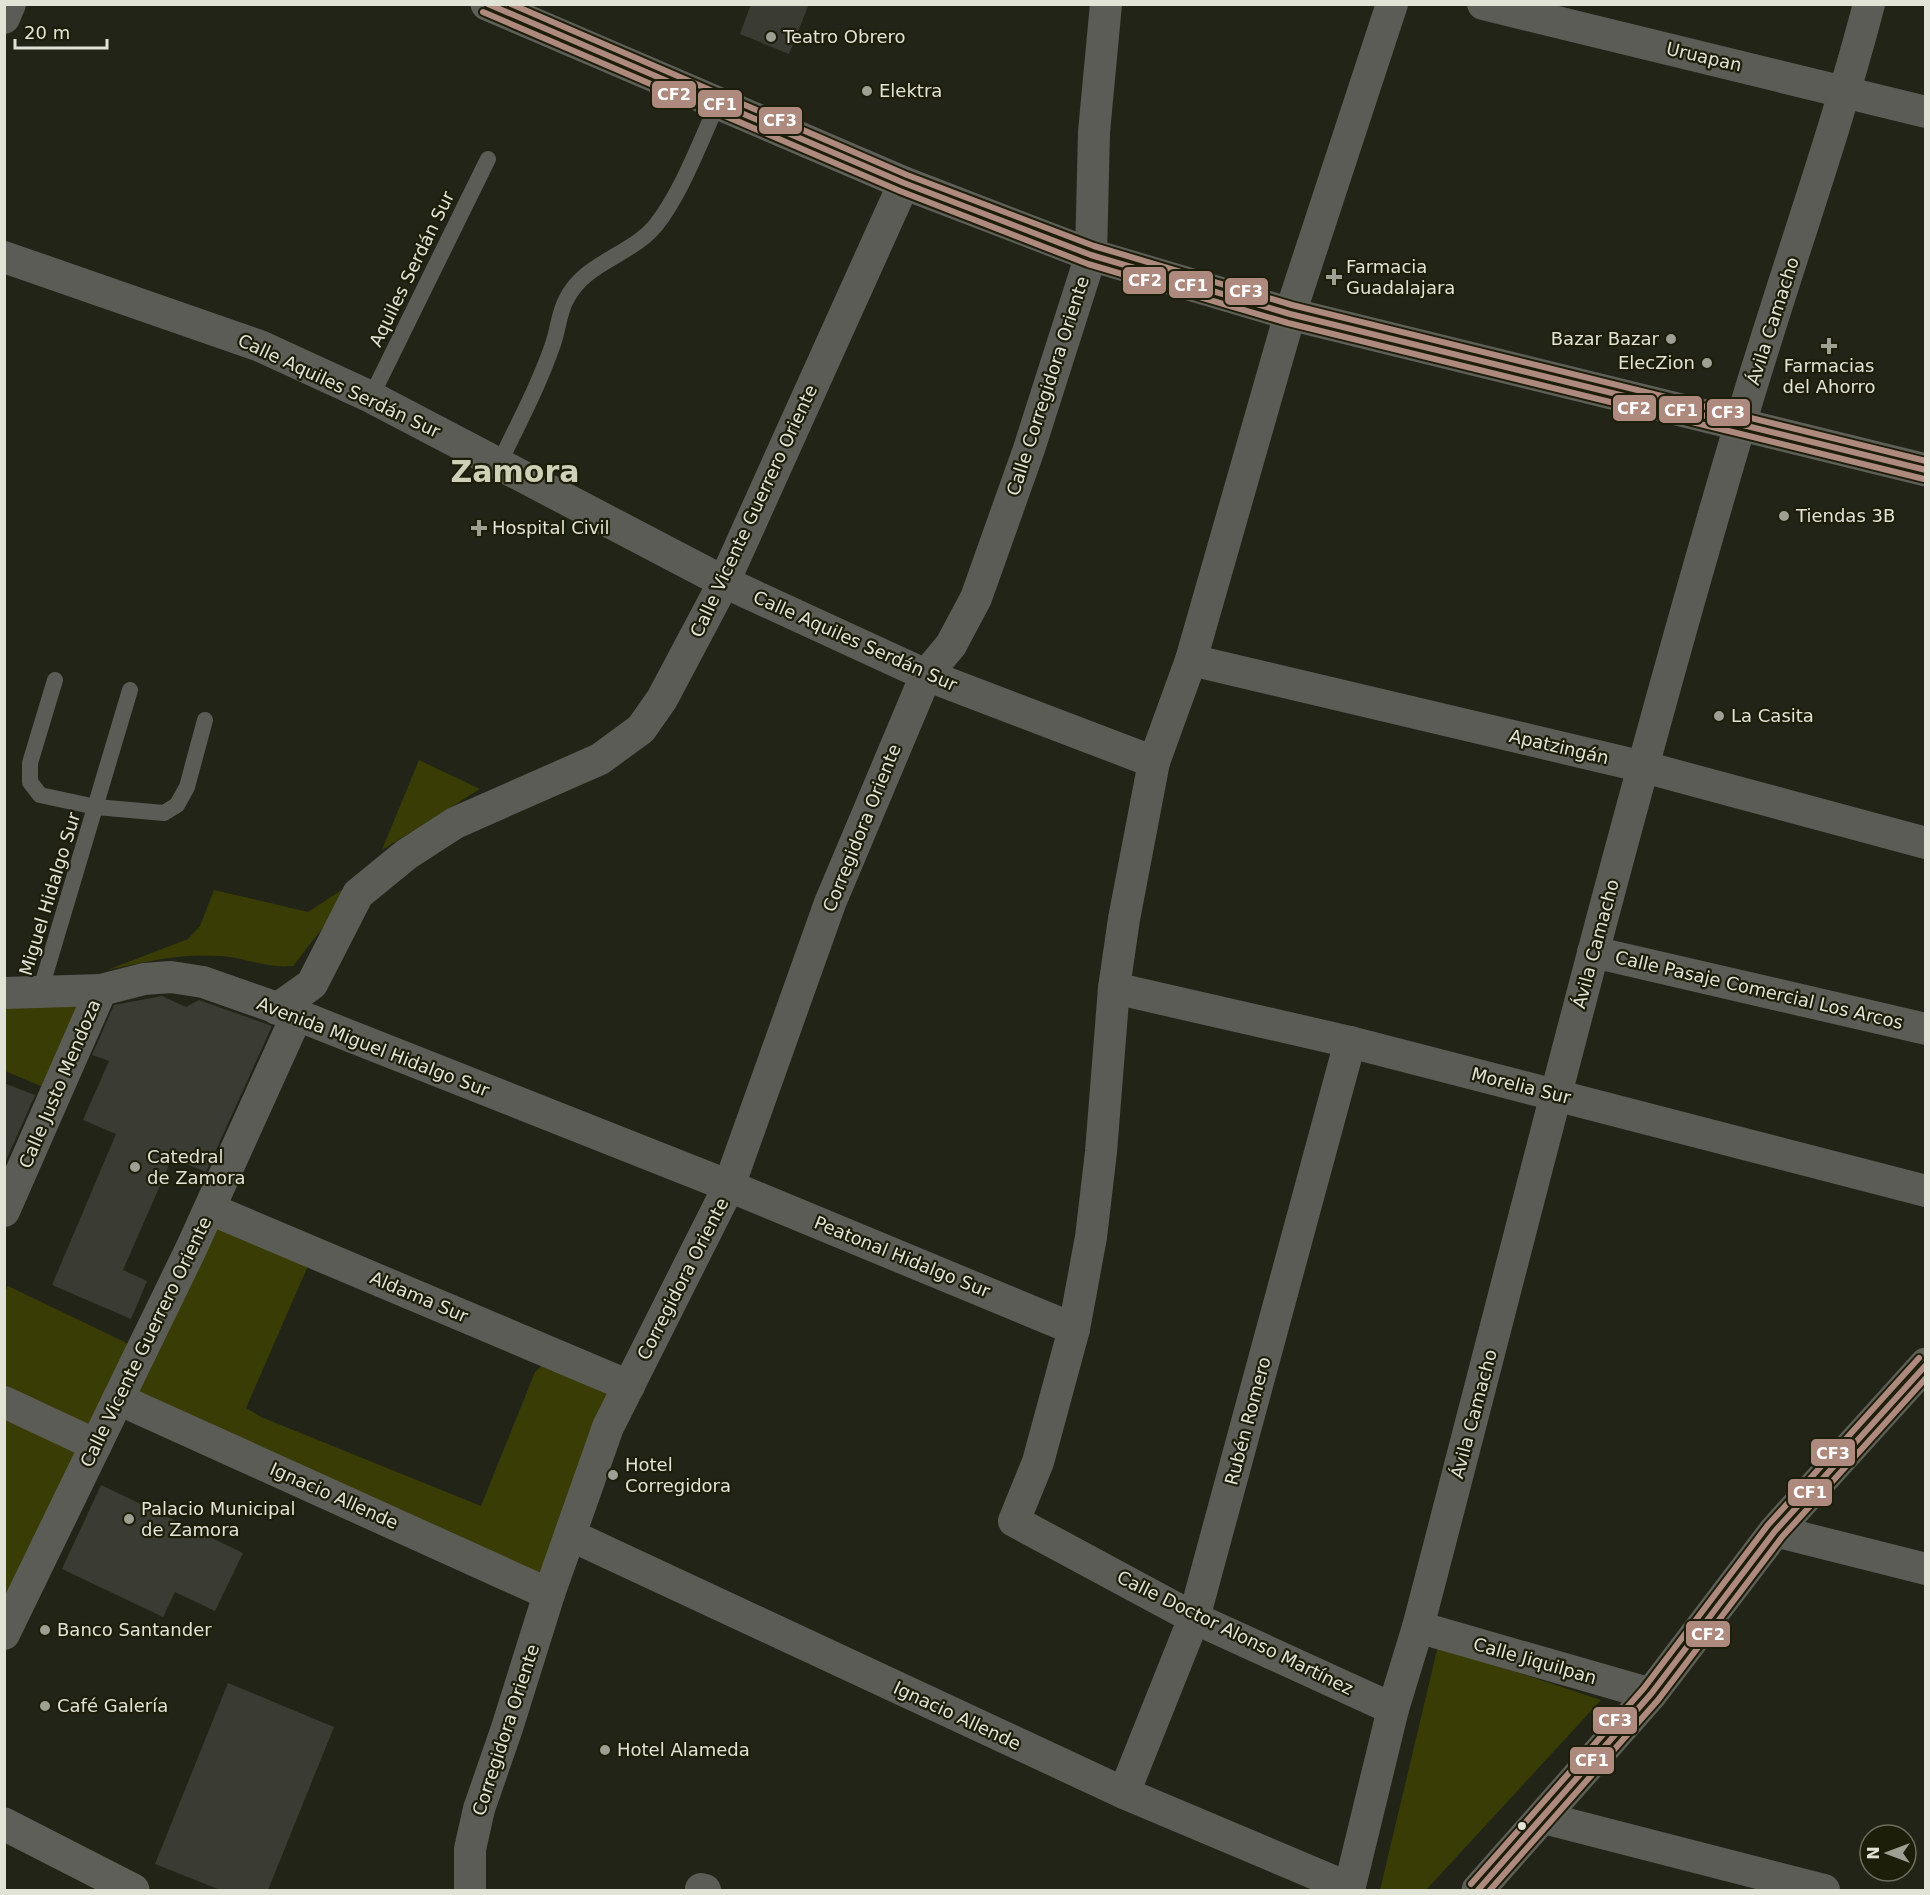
<svg xmlns="http://www.w3.org/2000/svg" width="1930" height="1895" font-family="'DejaVu Sans',sans-serif">
  <style>
    .green { fill: #3a3c06 }
    .building { fill: #3a3b32 }
    .lines { fill: none; stroke-linecap: round; stroke-linejoin: round }
    .lane { stroke: #5b5c56; stroke-width: 16 }
    .street { stroke: #5b5c56; stroke-width: 32 }
    .secondary { stroke: #5e5f58; stroke-width: 33 }
    .bus-1-casing { stroke: #1d1e0a; stroke-width: 10 }
    .bus-2-casing { stroke: #1d1e0a; stroke-width: 10 }
    .bus-3-casing { stroke: #1d1e0a; stroke-width: 10 }
    .bus-1 { stroke: #ae897d; stroke-width: 6 }
    .bus-2 { stroke: #ae897d; stroke-width: 6 }
    .bus-3 { stroke: #ae897d; stroke-width: 6 }
    .poi-dot { fill: #9fa094; stroke: #1d1e0a; stroke-width: 2 }
    .bus-dot { fill: #e2e3d7; stroke: #1d1e0a; stroke-width: 2 }
    .labels { text-anchor: middle; stroke-width: 4.5; stroke-linejoin: round; paint-order: stroke }
    .poi-label { font-size: 18px; fill: #e2e3d7; stroke: #1d1e0a; text-anchor: start }
    .street-label { font-size: 18px; fill: #e2e3d7; stroke: #1d1e0a }
    .town-label { font-size: 30px; font-weight: bold; fill: #ced0b8; stroke: #1d1e0a }
    .line-badge { stroke: #1d1e0a; stroke-width: 2 }
    .badge-label { font-size: 16px; text-anchor: middle; font-weight: bold; fill: #fff }
  </style>
  <rect width="100%" height="100%" fill="#222418"/>
  <g class="green">
    <polygon points="419,760 480,789 382,850"/>
    <path d="M363,876L293,966C266,969 245,957 219,956C181,953 144,962 107,970L188,939L200,926L214,890L308,912Z"/>
    <polygon points="101,990 57,1093 5,1071 4,993"/>
    <polygon points="219,1213 314,1252 246,1408 261,1417 481,1506 535,1372 554,1354 629,1386 537,1589 127,1403"/>
    <polygon points="8,1286 135,1347 91,1438 5,1396 4,1293"/>
    <polygon points="5,1398 96,1445 5,1625"/>
    <polygon points="1438,1646 1601,1700 1426,1890 1380,1890"/>
  </g>
  <g class="building">
    <polygon points="751,4 809,4 789,54 740,34"/>
    <polygon points="162,996 186,1007 199,1000 272,1026 206,1172 172,1158 123,1270 147,1281 131,1319 52,1285 116,1134 83,1120 109,1061 92,1055 114,1005"/>
    <polygon points="4,1083 35,1095 4,1165"/>
    <polygon points="101,1485 243,1553 215,1611 175,1592 163,1617 62,1569"/>
    <polygon points="228,1683 334,1727 268,1890 220,1890 155,1864"/>
  </g>
  <g class="lines">
    <g class="lane">
      <polyline points="371,397 488,159"/>
      <path d="M499,464C518,424 539,385 553,344C558,330 559,313 566,300C584,262 631,256 656,225C682,192 700,142 718,103"/>
      <polyline points="55,680 30,763 30,782 40,795 96,807 164,813 177,805 187,787 205,720"/>
      <polyline points="40,992 130,690"/>
    </g>
    <g class="street">
      <polyline points="1392,4 1290,314 1191,660 1154,762 1124,919 1114,988 1101,1152 1091,1237 1074,1329 1038,1462 1014,1521 1194,1618 1393,1709"/>
      <polyline points="1483,4 1926,112"/>
      <polyline points="4,18 10,4"/>
      <polyline points="4,257 260,346 371,397 724,582 926,675 1154,762"/>
      <polyline points="1191,660 1644,767 1926,843"/>
      <polyline points="1593,952 1926,1029"/>
      <polyline points="1114,988 1350,1042 1926,1191"/>
      <polyline points="4,993 101,990 144,979 171,977 203,982 297,1015 729,1186 1074,1329"/>
      <polyline points="277,1009 312,984 358,894 407,854 455,823 600,759 641,729 662,699 724,582 904,183"/>
      <polyline points="210,1209 629,1386"/>
      <polyline points="4,1211 101,990"/>
      <polyline points="118,1399 549,1594"/>
      <polyline points="4,1402 96,1445"/>
      <polyline points="1775,1531 1926,1569"/>
      <polyline points="570,1535 1124,1793 1349,1888"/>
      <polyline points="1418,1627 1651,1694"/>
      <polyline points="4,1634 191,1249 297,1015"/>
      <polyline points="1124,1793 1194,1618 1350,1042"/>
      <polyline points="1544,1818 1824,1890"/>
      <polyline points="701,1889 705,1890"/>
      <polyline points="470,1890 470,1849 479,1809 507,1728 549,1594 608,1427 729,1186 830,903 926,675 951,645 976,598 1029,449 1091,255 1094,132 1106,4"/>
      <path d="M1349,1890L1393,1709L1418,1627C1523,1226 1622,823 1740,425C1781,284 1832,146 1869,4"/>
    </g>
    <g class="secondary">
      <polyline points="487,4 904,183 1091,255 1290,314 1926,470"/>
      <polyline points="4,1824 133,1890"/>
      <polyline points="1478,1890 1651,1694 1775,1531 1926,1364"/>
    </g>
    <defs>
      <g id="bus-1">
        <polyline points="488,4 904,183 1091,255 1290,314 1926,470"/>
        <polyline points="1478,1890 1651,1694 1775,1531 1926,1365"/>
      </g>
      <g id="bus-2">
        <polyline points="483,12 900,191 1088,264 1288,323 1924,479"/>
        <polyline points="1490,1890 1658,1700 1782,1537 1926,1378"/>
      </g>
      <g id="bus-3">
        <polyline points="511,4 907,175 1094,246 1292,305 1926,461"/>
        <polyline points="1471,1884 1644,1688 1768,1525 1919,1358"/>
      </g>
    </defs>
    <use href="#bus-1" class="bus-1-casing"/>
    <use href="#bus-2" class="bus-2-casing"/>
    <use href="#bus-3" class="bus-3-casing"/>
    <use href="#bus-1" class="bus-1"/>
    <use href="#bus-2" class="bus-2"/>
    <use href="#bus-3" class="bus-3"/>
  </g>
  <g class="poi-dot">
    <circle cx="771" cy="37" r="6"/>
    <circle cx="867" cy="91" r="6"/>
    <path d="M1331 268h6v6h6v6h-6v6h-6v-6h-6v-6h6z"/>
    <circle cx="1671" cy="339" r="6"/>
    <path d="M1826 337h6v6h6v6h-6v6h-6v-6h-6v-6h6z"/>
    <circle cx="1707" cy="363" r="6"/>
    <circle cx="1784" cy="516" r="6"/>
    <path d="M476 519h6v6h6v6h-6v6h-6v-6h-6v-6h6z"/>
    <circle cx="1719" cy="716" r="6"/>
    <circle cx="135" cy="1167" r="6"/>
    <circle cx="613" cy="1475" r="6"/>
    <circle cx="129" cy="1519" r="6"/>
    <circle cx="45" cy="1630" r="6"/>
    <circle cx="45" cy="1706" r="6"/>
    <circle cx="605" cy="1750" r="6"/>
  </g>
  <circle class="bus-dot" cx="1522" cy="1826" r="5"/>
  <g class="labels">
    <g class="poi-label">
      <text x="783" y="43">Teatro Obrero</text>
      <text x="879" y="97">Elektra</text>
      <text x="1346" y="273">Farmacia<tspan x="1346" dy="21">Guadalajara</tspan></text>
      <text x="1659" y="345" text-anchor="end">Bazar Bazar</text>
      <text x="1695" y="369" text-anchor="end">ElecZion</text>
      <text x="1829" y="372" text-anchor="middle">Farmacias<tspan x="1829" dy="21">del Ahorro</tspan></text>
      <text x="1796" y="522">Tiendas 3B</text>
      <text x="492" y="534">Hospital Civil</text>
      <text x="1731" y="722">La Casita</text>
      <text x="147" y="1163">Catedral<tspan x="147" dy="21">de Zamora</tspan></text>
      <text x="625" y="1471">Hotel<tspan x="625" dy="21">Corregidora</tspan></text>
      <text x="141" y="1515">Palacio Municipal<tspan x="141" dy="21">de Zamora</tspan></text>
      <text x="57" y="1636">Banco Santander</text>
      <text x="57" y="1712">Café Galería</text>
      <text x="617" y="1756">Hotel Alameda</text>
    </g>
    <g class="street-label">
      <text transform="translate(1704 57) rotate(13)" y="6">Uruapan</text>
      <text transform="translate(412 269) rotate(-64)" y="6">Aquiles Serdán Sur</text>
      <text transform="translate(1773 321) rotate(-72)" y="6">Ávila Camacho</text>
      <text transform="translate(339 386) rotate(25)" y="6">Calle Aquiles Serdán Sur</text>
      <text transform="translate(1048 386) rotate(-72)" y="6">Calle Corregidora Oriente</text>
      <text transform="translate(754 511) rotate(-65)" y="6">Calle Vicente Guerrero Oriente</text>
      <text transform="translate(855 641) rotate(24)" y="6">Calle Aquiles Serdán Sur</text>
      <text transform="translate(1559 747) rotate(13)" y="6">Apatzingán</text>
      <text transform="translate(862 828) rotate(-68)" y="6">Corregidora Oriente</text>
      <text transform="translate(50 894) rotate(-73)" y="6">Miguel Hidalgo Sur</text>
      <text transform="translate(1596 944) rotate(-75)" y="6">Ávila Camacho</text>
      <text transform="translate(1759 990) rotate(13)" y="6">Calle Pasaje Comercial Los Arcos</text>
      <text transform="translate(373 1047) rotate(21)" y="6">Avenida Miguel Hidalgo Sur</text>
      <text transform="translate(60 1084) rotate(-67)" y="6">Calle Justo Mendoza</text>
      <text transform="translate(1521 1086) rotate(14)" y="6">Morelia Sur</text>
      <text transform="translate(902 1257) rotate(22)" y="6">Peatonal Hidalgo Sur</text>
      <text transform="translate(683 1279) rotate(-63)" y="6">Corregidora Oriente</text>
      <text transform="translate(419 1297) rotate(23)" y="6">Aldama Sur</text>
      <text transform="translate(146 1342) rotate(-64)" y="6">Calle Vicente Guerrero Oriente</text>
      <text transform="translate(1474 1414) rotate(-75)" y="6">Ávila Camacho</text>
      <text transform="translate(1248 1421) rotate(-75)" y="6">Rubén Romero</text>
      <text transform="translate(334 1496) rotate(24)" y="6">Ignacio Allende</text>
      <text transform="translate(1235 1633) rotate(26)" y="6">Calle Doctor Alonso Martínez</text>
      <text transform="translate(1535 1661) rotate(16)" y="6">Calle Jiquilpan</text>
      <text transform="translate(957 1716) rotate(25)" y="6">Ignacio Allende</text>
      <text transform="translate(506 1730) rotate(-72)" y="6">Corregidora Oriente</text>
    </g>
    <g class="town-label">
      <text x="515" y="482">Zamora</text>
    </g>
  </g>
  <g class="line-badge">
    <rect x="651" y="80" width="46" height="29" rx="6" fill="#ae897d"/>
    <rect x="697" y="89" width="46" height="29" rx="6" fill="#ae897d"/>
    <rect x="758" y="106" width="45" height="29" rx="6" fill="#ae897d"/>
    <rect x="1122" y="266" width="45" height="29" rx="6" fill="#ae897d"/>
    <rect x="1168" y="270" width="46" height="29" rx="6" fill="#ae897d"/>
    <rect x="1224" y="277" width="45" height="29" rx="6" fill="#ae897d"/>
    <rect x="1612" y="394" width="45" height="28" rx="6" fill="#ae897d"/>
    <rect x="1658" y="395" width="45" height="29" rx="6" fill="#ae897d"/>
    <rect x="1706" y="398" width="45" height="29" rx="6" fill="#ae897d"/>
    <rect x="1810" y="1438" width="46" height="29" rx="6" fill="#ae897d"/>
    <rect x="1787" y="1478" width="46" height="29" rx="6" fill="#ae897d"/>
    <rect x="1685" y="1620" width="46" height="28" rx="6" fill="#ae897d"/>
    <rect x="1592" y="1706" width="46" height="29" rx="6" fill="#ae897d"/>
    <rect x="1569" y="1746" width="46" height="29" rx="6" fill="#ae897d"/>
  </g>
  <g class="badge-label">
    <text x="674" y="100">CF2</text>
    <text x="720" y="110">CF1</text>
    <text x="780" y="126">CF3</text>
    <text x="1145" y="286">CF2</text>
    <text x="1191" y="291">CF1</text>
    <text x="1246" y="297">CF3</text>
    <text x="1634" y="414">CF2</text>
    <text x="1681" y="416">CF1</text>
    <text x="1728" y="418">CF3</text>
    <text x="1833" y="1459">CF3</text>
    <text x="1810" y="1498">CF1</text>
    <text x="1708" y="1640">CF2</text>
    <text x="1615" y="1726">CF3</text>
    <text x="1592" y="1766">CF1</text>
  </g>
  <rect width="1930" height="1895" fill="none" stroke="#e2e3d7" stroke-width="12"/>
  <g transform="translate(1888 1853) rotate(270)"><circle r="28" fill="#1d1e0a" stroke="#6c6d5c" stroke-width="1.5"/>
  <path d="M0-4.5L10 22L0 15L-10 22Z" fill="#9fa094"/>
  <text y="-9" font-size="16" font-weight="bold" text-anchor="middle" fill="#e2e3d7">N</text>
  </g>
  <path d="M15 39v9h92v-9" fill="none" stroke="#e2e3d7" stroke-width="3"/>
  <text x="24" y="39" font-size="18" fill="#e2e3d7" stroke="#1d1e0a" stroke-width="4.5" paint-order="stroke">20 m</text>
</svg>
